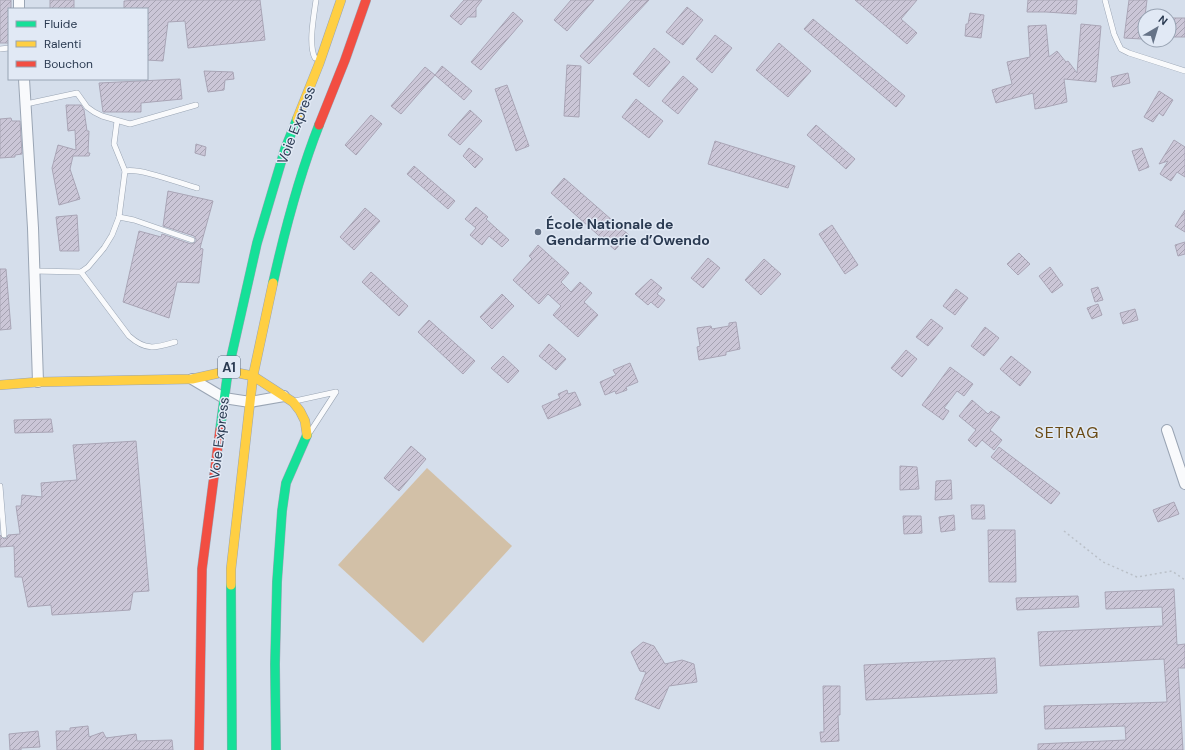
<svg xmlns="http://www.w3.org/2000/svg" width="1185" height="750" font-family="'DM Sans',sans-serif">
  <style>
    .pitch { fill: #d2c0a7 }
    .building { fill: url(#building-hatch); stroke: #a9a5b6 }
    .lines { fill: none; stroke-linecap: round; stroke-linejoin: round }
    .lane-casing { stroke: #9aa5b4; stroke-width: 6 }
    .street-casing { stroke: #9aa5b4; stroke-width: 12 }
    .fast-casing { stroke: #9aa5b4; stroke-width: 10 }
    .slow-casing { stroke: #9aa5b4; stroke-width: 10 }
    .jam-casing { stroke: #9aa5b4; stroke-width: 10 }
    .path { stroke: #bac0c8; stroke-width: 1.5; stroke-dasharray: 2 3; stroke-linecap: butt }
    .lane { stroke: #f9fafc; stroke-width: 5 }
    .street { stroke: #f9fafc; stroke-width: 10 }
    .fast { stroke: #16e098; stroke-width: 9 }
    .slow { stroke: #ffcf43; stroke-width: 9 }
    .jam { stroke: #f24e42; stroke-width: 9 }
    .poi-dot { fill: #667387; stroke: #e1e9f5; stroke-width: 1.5 }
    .labels { text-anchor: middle; stroke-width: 3; stroke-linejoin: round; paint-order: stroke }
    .shield { fill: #e1e9f5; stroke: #616e82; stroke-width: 1 }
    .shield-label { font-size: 13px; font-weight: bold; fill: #2a3a51 }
    .street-label { font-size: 14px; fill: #2a3a51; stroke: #e1e9f5 }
    .poi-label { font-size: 14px; font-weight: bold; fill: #2a3a51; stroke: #e1e9f5; text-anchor: start }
    .quarter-label { font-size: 16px; letter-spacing: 1px; fill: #6a4b15; stroke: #e1e9f5 }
  </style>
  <defs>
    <pattern id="building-hatch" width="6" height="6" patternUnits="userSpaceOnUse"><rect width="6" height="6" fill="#cbc6d7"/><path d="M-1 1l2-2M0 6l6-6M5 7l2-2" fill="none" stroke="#a5a2b1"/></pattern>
  </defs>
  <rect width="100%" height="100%" fill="#d5deeb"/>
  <polygon class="pitch" points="427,468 512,546 423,643 338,565"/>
  <g class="building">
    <polygon points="0,0 11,0 11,9 9,9 9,43 0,43"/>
    <rect x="50" y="0" width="24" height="9"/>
    <polygon points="137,0 260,0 265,40 188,48 185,21 168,22 163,61 147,60 147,9 124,9 124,1"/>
    <polygon points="464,0 482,0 476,8 476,17 468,17 461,25 450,16"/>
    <polygon points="571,0 594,0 567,31 554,20"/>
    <polygon points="631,0 649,0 589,64 580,56"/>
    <polygon points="855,0 917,0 901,19 917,33 907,44"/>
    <polygon points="1028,0 1077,0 1076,14 1046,12 1027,12"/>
    <polygon points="1129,0 1147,0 1142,39 1124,38"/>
    <polygon points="687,7 703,20 683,45 666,32"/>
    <polygon points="513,12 523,21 481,70 471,62"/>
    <polygon points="970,13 984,15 981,38 965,36 966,24 968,24"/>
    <rect x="1169" y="18" width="16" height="19"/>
    <polygon points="813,19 905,96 896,107 804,29"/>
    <polygon points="1081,24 1101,26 1096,82 1064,79 1067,102 1046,107 1035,109 1033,93 996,103 992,90 1012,84 1007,62 1030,57 1028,26 1046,25 1049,57 1057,51 1066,62 1068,61 1077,73"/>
    <polygon points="715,35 732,48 712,73 696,59"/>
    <polygon points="779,43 811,71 788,97 756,70"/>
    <polygon points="654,48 670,62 649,87 633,74"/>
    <polygon points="567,65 581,66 579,117 564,116"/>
    <polygon points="442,66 472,91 464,100 435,75"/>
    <polygon points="425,67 435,75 401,114 391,106"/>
    <polygon points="204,71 233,72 234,79 225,80 224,90 208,92"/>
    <polygon points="1128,73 1130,83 1113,87 1111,77"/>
    <polygon points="683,76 698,89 678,114 662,101"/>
    <polygon points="180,79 182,99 141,103 141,112 103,112 99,83"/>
    <polygon points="507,85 529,146 516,151 495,89"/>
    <polygon points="1159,91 1173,100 1163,116 1159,113 1153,122 1144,117"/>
    <polygon points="636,99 663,121 649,138 622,117"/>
    <polygon points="66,105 81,105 84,110 87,131 89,131 88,153 90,153 89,156 73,156 70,169 80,199 59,205 52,168 58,145 76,150 75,130 68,131"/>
    <polygon points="470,110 482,121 460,145 448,135"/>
    <polygon points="371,115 382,124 356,155 345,145"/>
    <polygon points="11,118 12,121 20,121 22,154 15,155 15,157 0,158 0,119"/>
    <polygon points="816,125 855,159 846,169 807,135"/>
    <polygon points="1174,140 1185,147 1185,177 1177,172 1171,181 1160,174 1168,161 1159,164"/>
    <polygon points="715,141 795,166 788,188 708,164"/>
    <polygon points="196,144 206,147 205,156 195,153"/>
    <polygon points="469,148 483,159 475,168 463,156"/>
    <polygon points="1142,148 1149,167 1139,171 1132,151"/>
    <polygon points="414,166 455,201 448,209 407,174"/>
    <polygon points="564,178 629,235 615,250 551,193"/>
    <polygon points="168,191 213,201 200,248 203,249 199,283 177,282 169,318 123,302 139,231 161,237 162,234 191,244 196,242 196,239 194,236 163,226"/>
    <polygon points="476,207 488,217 486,219 509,240 502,247 489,236 482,245 470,235 476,228 465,219"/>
    <polygon points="365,208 380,221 354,250 340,237"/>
    <polygon points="1185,210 1185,232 1175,226"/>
    <polygon points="77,215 79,251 60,251 56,217"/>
    <polygon points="832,225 858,265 845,274 819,234"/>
    <polygon points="1185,242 1185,254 1178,256 1175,245"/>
    <polygon points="538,245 569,273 561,282 571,292 580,282 592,293 584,302 598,315 578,337 553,315 561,306 548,294 539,304 513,280 532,259 529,256"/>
    <polygon points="1019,253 1030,264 1018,275 1007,264"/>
    <polygon points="708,258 720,268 703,288 691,278"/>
    <polygon points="764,259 781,274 761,295 745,280"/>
    <polygon points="1050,267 1063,285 1052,293 1039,276"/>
    <polygon points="0,269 6,269 11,329 0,330"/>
    <polygon points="371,272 408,306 399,316 362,282"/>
    <polygon points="651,279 662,288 657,294 665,300 658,308 651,302 648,305 635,294"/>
    <polygon points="1098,287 1103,300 1095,302 1091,289"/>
    <polygon points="956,289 968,298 955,315 943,306"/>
    <polygon points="502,294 514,306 492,329 480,317"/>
    <polygon points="1098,304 1102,315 1092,319 1087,308"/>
    <polygon points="1135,309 1138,320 1123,324 1120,313"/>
    <polygon points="931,319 943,328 928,346 916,337"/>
    <polygon points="429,320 475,361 463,374 418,332"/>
    <polygon points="736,322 740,349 726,352 726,355 699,360 697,347 700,346 697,328 711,326 712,329 729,326 729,323"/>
    <polygon points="985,327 999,338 984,356 971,346"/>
    <polygon points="549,344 566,359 556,370 539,356"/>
    <polygon points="906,350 917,359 902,377 891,368"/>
    <polygon points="503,356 519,371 508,383 491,368"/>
    <polygon points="1011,356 1031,372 1020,386 1000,369"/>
    <polygon points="630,363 638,382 626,387 627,390 616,394 615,391 605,395 600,382 616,375 613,370"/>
    <polygon points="950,367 973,384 964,396 957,391 944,408 949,411 943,420 922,405"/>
    <polygon points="567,390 568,394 575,392 581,405 548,419 542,406 560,398 558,394"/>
    <polygon points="972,400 988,414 991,411 1000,417 990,430 1002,440 994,450 982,440 976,447 968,440 976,430 959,416"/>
    <polygon points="51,419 53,432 15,433 14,420"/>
    <polygon points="136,441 149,591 133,592 130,610 52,615 51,605 28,607 22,577 15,577 14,546 0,547 0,535 4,539 7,538 8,535 20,534 16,506 21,506 22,495 42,497 41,483 77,480 73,445"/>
    <polygon points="411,446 426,459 399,491 384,478"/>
    <polygon points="999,447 1060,493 1051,504 991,457"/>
    <polygon points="900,466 917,467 919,489 900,490"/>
    <polygon points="951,480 952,499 935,500 936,481"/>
    <polygon points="1174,502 1179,514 1158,522 1153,510"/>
    <polygon points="971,505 984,505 985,519 972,519"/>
    <polygon points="954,515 955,530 941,532 939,517"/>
    <polygon points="903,516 921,516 922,533 904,534"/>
    <polygon points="988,530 1015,530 1016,582 989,582"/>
    <polygon points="1174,589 1177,645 1185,644 1185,668 1178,668 1183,750 1038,750 1038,744 1126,740 1125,726 1045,729 1044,706 1167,702 1164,659 1040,666 1038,632 1163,626 1162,607 1106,609 1105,592"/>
    <polygon points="1078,596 1079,607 1017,610 1016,598"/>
    <polygon points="643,642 654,646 665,664 682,660 694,664 697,682 669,686 659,709 635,699 646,672 640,671 631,652"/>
    <polygon points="995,658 997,693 866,700 864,665"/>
    <polygon points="823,686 840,686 840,715 838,715 839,741 821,742 820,732 824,732"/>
    <polygon points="88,726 89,737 103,732 106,738 136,734 137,741 172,740 173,750 57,750 56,731 70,731 70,728"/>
    <polygon points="38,731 40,747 21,748 21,750 10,750 9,734"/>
  </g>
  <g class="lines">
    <defs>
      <g id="lane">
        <polyline points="1105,0 1114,34 1118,43 1121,49 1129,53 1185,71"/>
        <polyline points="0,49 9,48"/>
        <path d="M315,58C308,45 314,15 316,0"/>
        <polyline points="26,104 77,93 87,107 94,112 102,116 130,124 196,105"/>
        <path d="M125,171C141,168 179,183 197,188"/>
        <polyline points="119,217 134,220 192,240"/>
        <polyline points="34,271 81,272 88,267 104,248 112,235 119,217 125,171 114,144 117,121"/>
        <path d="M81,272L129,336C146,351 155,348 175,342"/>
        <polyline points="295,401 336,392 310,432"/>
        <polyline points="0,486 4,535"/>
      </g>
      <g id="street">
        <polyline points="19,0 19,9"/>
        <polyline points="24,79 33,228 38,382"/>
        <polyline points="192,379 224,398 250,402 284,396"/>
        <polyline points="1167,430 1185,484"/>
      </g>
      <g id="fast">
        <path d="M273,283C285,229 299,176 319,125"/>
        <polyline points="220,430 228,371 257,243 285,149 297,119"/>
        <polyline points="231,585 232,750"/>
        <polyline points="276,750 275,664 277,582 282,511 286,483 307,435"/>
      </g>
      <g id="slow">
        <polyline points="297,119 319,64 341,0"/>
        <polyline points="0,385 38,382 192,379 228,371 253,376 293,402 300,411 305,421 307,435"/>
        <polyline points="231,585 231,569 253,376 273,283"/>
      </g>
      <g id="jam">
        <polyline points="319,125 345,60 366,0"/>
        <polyline points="199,750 202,569 220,430"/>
      </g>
    </defs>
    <use href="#lane" class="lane-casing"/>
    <use href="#street" class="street-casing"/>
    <use href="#fast" class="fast-casing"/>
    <use href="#slow" class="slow-casing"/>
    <use href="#jam" class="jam-casing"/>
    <polyline class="path" points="1064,531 1103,562 1137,577 1172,571 1185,580"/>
    <use href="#lane" class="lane"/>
    <use href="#street" class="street"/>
    <use href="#fast" class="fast"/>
    <use href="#slow" class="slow"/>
    <use href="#jam" class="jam"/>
  </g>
  <circle class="poi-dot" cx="538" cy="232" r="4"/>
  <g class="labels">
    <rect class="shield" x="218" y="356" width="22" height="22" rx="3"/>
    <g class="shield-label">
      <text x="229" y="372">A1</text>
    </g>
    <g class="street-label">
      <text transform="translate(296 125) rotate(-69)" y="5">Voie Express</text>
      <text transform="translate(219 438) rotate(-83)" y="5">Voie Express</text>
    </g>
    <g class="poi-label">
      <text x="546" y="229">École Nationale de<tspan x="546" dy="16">Gendarmerie d’Owendo</tspan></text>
    </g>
    <g class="quarter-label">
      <text x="1067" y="438">SETRAG</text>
    </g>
  </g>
  <rect x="8" y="8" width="140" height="72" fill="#e1e9f5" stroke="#98a3b3"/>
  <rect x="16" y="21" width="20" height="6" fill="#16e098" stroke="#98a3b3"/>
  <text x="44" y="28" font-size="12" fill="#2a3a51">Fluide</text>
  <rect x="16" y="41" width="20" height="6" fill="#ffcf43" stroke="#98a3b3"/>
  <text x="44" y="48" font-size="12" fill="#2a3a51">Ralenti</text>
  <rect x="16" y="61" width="20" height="6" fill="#f24e42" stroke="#98a3b3"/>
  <text x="44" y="68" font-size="12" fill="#2a3a51">Bouchon</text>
  <g transform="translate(1157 28) rotate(38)"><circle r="19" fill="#e1e9f5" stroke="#98a3b3"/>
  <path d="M0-3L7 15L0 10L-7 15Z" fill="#667387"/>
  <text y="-6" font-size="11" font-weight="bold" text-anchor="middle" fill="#2a3a51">N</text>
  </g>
</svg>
